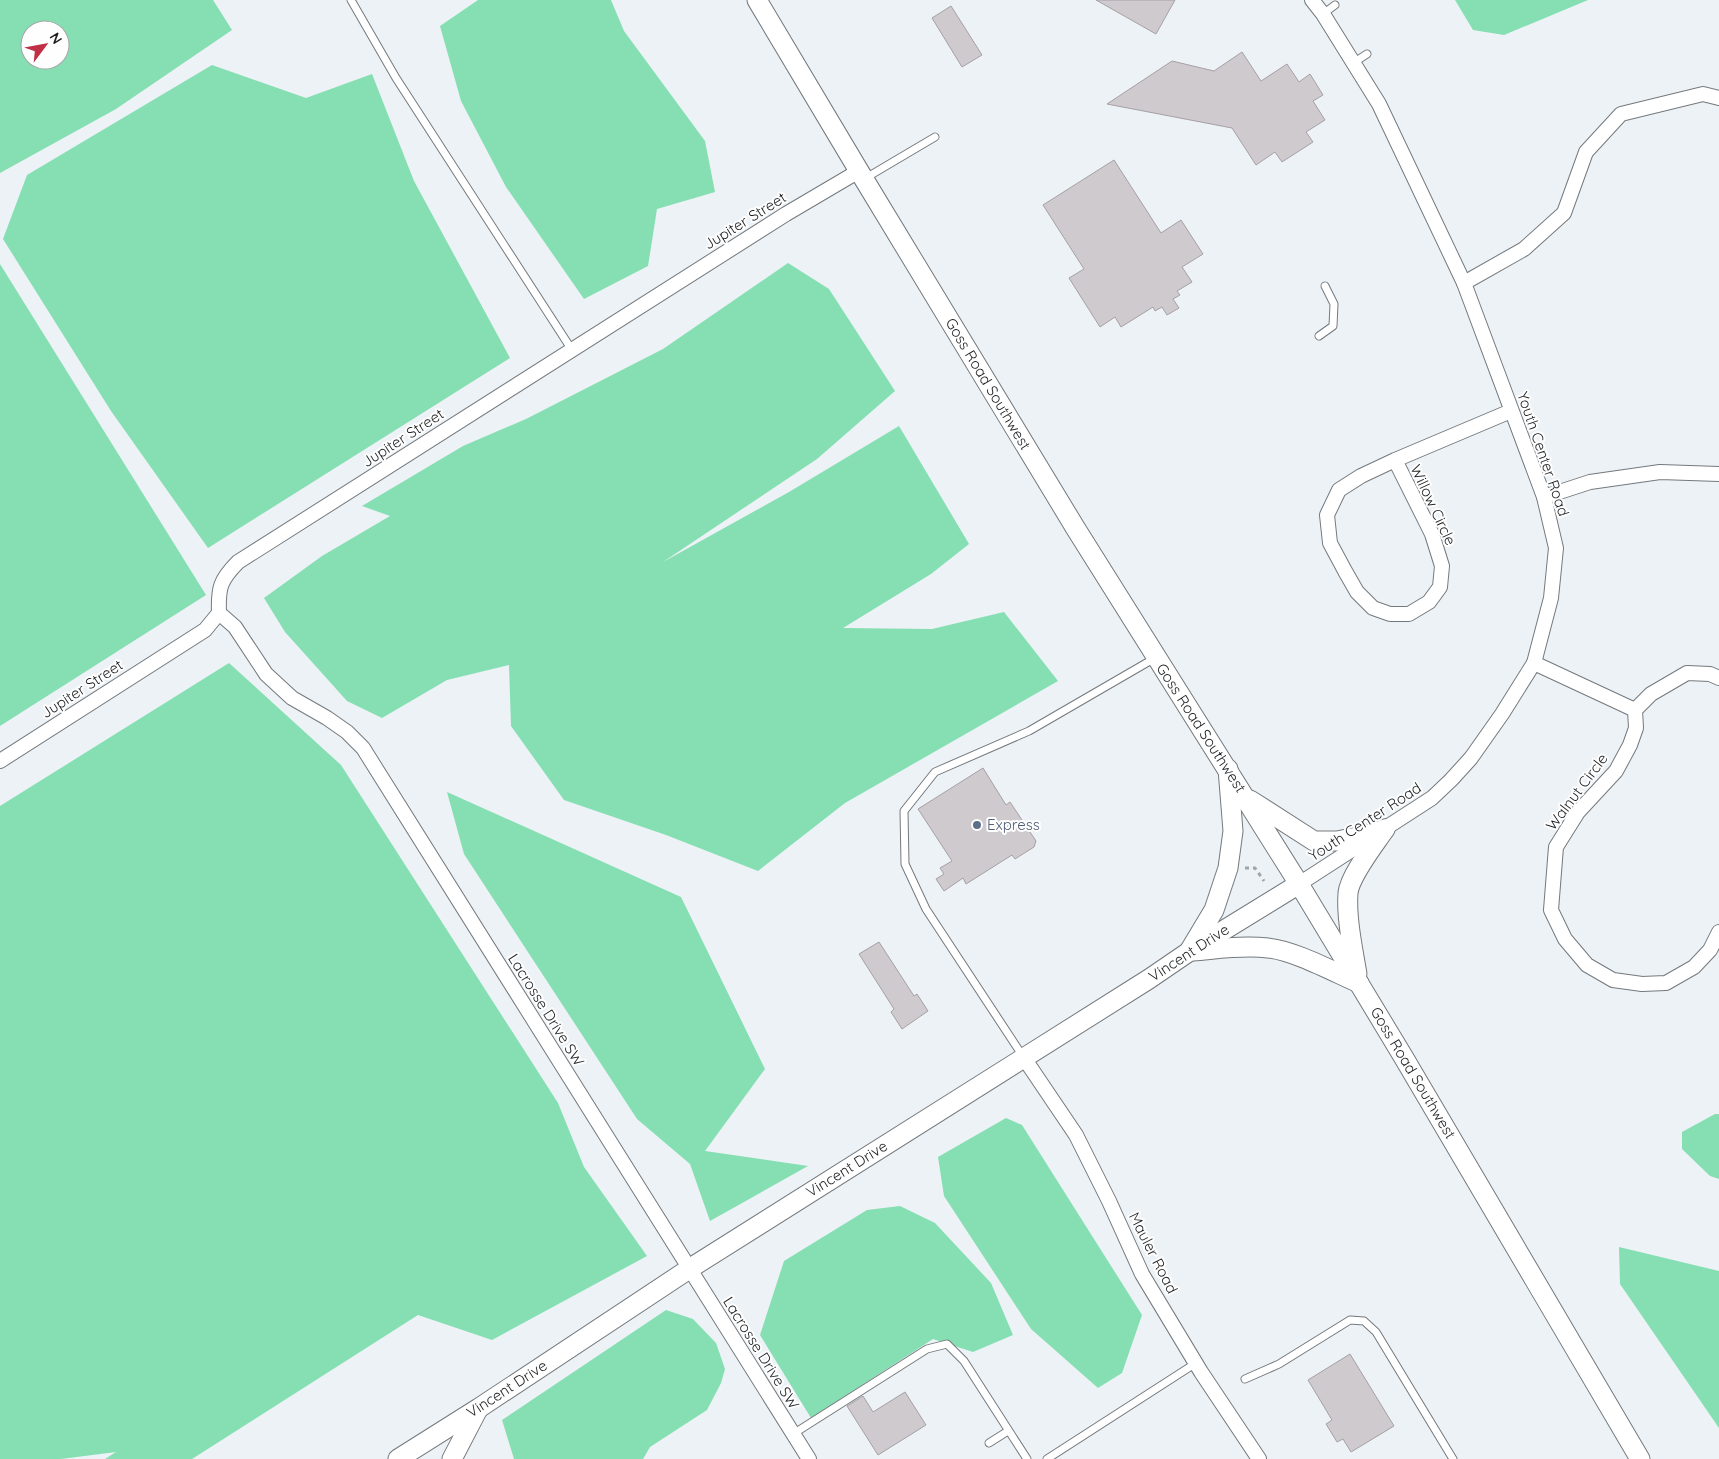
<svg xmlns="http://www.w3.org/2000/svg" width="1719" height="1459" font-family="Quicksand,sans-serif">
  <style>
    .green { fill: #85dfb2; fill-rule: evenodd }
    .building { fill: #cfcace; stroke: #a6a0a4 }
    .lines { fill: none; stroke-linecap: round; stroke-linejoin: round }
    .lane-casing { stroke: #74797d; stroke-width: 9 }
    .street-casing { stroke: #74797d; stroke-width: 16 }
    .secondary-casing { stroke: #74797d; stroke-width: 21 }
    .path { stroke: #a0a5a8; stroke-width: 3; stroke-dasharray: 4 4; stroke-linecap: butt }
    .lane { stroke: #fff; stroke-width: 7 }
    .street { stroke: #fff; stroke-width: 14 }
    .secondary { stroke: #fff; stroke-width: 19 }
    .service-dot { fill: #5c6f8a; stroke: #fefefe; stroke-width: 2 }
    .labels { text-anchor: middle; stroke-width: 4; stroke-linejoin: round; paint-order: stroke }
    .street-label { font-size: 15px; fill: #1c1e20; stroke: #fefefe }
    .service-label { font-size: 15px; fill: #4e5e75; stroke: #fefefe; text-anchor: start }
  </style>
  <rect width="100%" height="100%" fill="#ecf2f6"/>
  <g class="green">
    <path d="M0,0H213L232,30L116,109L0,173ZM30,30H60V60H30Z"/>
    <polygon points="478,0 611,0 624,31 705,141 715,192 657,209 648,266 584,299 506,187 461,101 440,26"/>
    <polygon points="1455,0 1588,0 1504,35 1473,30"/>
    <polygon points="212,65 306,98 372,74 414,181 510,358 208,548 111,411 3,239 27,175"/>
    <polygon points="788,263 829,289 895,391 817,459 663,562 789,492 899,426 969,544 931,574 843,628 932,629 1004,612 1058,681 845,803 758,871 666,835 564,800 511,726 509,665 447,680 382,718 347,701 285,632 264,598 322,556 390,516 362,506 463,446 526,419 663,349"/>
    <polygon points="0,264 206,595 0,726"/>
    <polygon points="229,663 341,765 558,1103 584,1167 647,1256 492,1340 418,1315 192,1459 105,1459 116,1452 61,1459 0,1459 0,806"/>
    <polygon points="447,792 681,897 765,1069 705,1151 808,1166 710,1221 690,1164 637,1119 464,854"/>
    <polygon points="1715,1114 1719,1114 1719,1179 1710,1176 1682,1149 1682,1132"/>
    <polygon points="1006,1118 1022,1125 1142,1315 1122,1373 1098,1388 1031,1329 944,1196 938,1157"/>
    <polygon points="900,1206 935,1223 991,1283 1013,1335 973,1352 933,1339 811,1418 760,1335 784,1261 867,1210"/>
    <polygon points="1619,1247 1719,1271 1719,1428 1620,1284"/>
    <polygon points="666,1310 693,1319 716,1343 725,1369 721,1383 707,1410 650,1447 643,1459 514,1459 502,1420"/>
  </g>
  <g class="building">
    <polygon points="1096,0 1175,0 1156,34"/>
    <polygon points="951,6 982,55 962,67 932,18"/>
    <polygon points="1242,52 1261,81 1287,64 1299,82 1310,74 1323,95 1313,101 1325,120 1306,132 1313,142 1282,162 1275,152 1256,165 1232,128 1107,104 1172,61 1214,71"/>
    <polygon points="1114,160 1161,233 1181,220 1203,254 1182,267 1192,282 1177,291 1180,295 1173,299 1179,308 1167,315 1162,307 1155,311 1153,307 1121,327 1115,317 1100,327 1069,278 1084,269 1043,205"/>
    <polygon points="983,768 1006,805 1010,802 1036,841 1034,847 1015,859 1012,855 966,884 963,878 944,891 936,879 944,874 940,868 952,861 918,809"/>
    <polygon points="879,942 914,996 917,994 928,1011 902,1029 891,1012 894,1009 859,954"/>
    <polygon points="1350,1354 1394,1426 1351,1452 1343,1439 1337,1442 1326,1424 1332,1420 1308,1380"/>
    <polygon points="905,1392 926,1425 878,1455 847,1406 863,1396 873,1412"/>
  </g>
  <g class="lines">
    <defs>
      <g id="lane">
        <polyline points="351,0 396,78 572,350"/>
        <polyline points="1323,14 1335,5"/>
        <polyline points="1353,63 1367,54"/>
        <polyline points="864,179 935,137"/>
        <polyline points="1319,336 1333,326 1334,304 1325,286"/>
        <polyline points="1024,1058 926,909 905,864 904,811 935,772 1029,731 1155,658"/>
        <polyline points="1245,1379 1279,1364 1350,1320 1364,1321 1376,1332 1453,1459"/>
        <polyline points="793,1434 927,1349 947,1344 964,1361 1027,1459"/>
        <polyline points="989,1443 1008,1431"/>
        <polyline points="1047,1459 1196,1363"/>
      </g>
      <g id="street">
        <polyline points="1464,283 1524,249 1564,213 1586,152 1621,114 1703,94 1719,98"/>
        <polyline points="1395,460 1432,534 1442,566 1440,587 1429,602 1409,614 1390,614 1373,608 1357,592 1345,571 1330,543 1327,515 1339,490 1361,476 1395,460 1511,411"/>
        <polyline points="1544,497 1590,482 1660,472 1719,474"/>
        <polyline points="219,613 235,627 266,674 292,698 327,718 347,732 363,748 809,1459"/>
        <polyline points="1534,663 1635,710"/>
        <polyline points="1719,678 1710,674 1687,673 1651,694 1635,710 1636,728 1630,745 1616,771 1578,812 1556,847 1551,910 1565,939 1587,965 1613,980 1642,984 1666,983 1694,967 1710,950 1719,932"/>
        <path d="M0,761L205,630L219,613C218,588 220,580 238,562L786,214L859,171"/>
        <polyline points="1299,884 1432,798 1451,780 1471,758 1502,714 1534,663 1551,598 1556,548 1544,497 1464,283 1379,104 1323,14 1312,0"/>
        <polyline points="1024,1058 1076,1135 1109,1201 1142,1274 1201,1372 1259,1459"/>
      </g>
      <g id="secondary">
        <polyline points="757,0 859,171 1076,529 1299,884 1404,1058 1640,1459"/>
        <polyline points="1250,800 1314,841 1337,841 1362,836 1385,829"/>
        <polyline points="1190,950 1214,910 1228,868 1233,831 1228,769"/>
        <path d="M1193,951C1218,949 1243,945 1268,948C1293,950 1334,972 1359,983"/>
        <path d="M1357,974C1353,950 1346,917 1348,893C1350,875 1375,844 1385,829"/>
        <polyline points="398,1459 479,1408 689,1269 1149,979 1190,951 1299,884"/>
        <polyline points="452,1459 478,1409"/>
      </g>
    </defs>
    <use href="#lane" class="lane-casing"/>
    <use href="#street" class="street-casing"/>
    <use href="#secondary" class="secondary-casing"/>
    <polyline class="path" points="1245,868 1255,868 1264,881"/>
    <use href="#lane" class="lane"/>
    <use href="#street" class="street"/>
    <use href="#secondary" class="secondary"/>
  </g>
  <circle class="service-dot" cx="977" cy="825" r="5"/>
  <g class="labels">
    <g class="street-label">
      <text transform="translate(745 221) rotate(-32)" y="5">Jupiter Street</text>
      <text transform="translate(988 384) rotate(59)" y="5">Goss Road Southwest</text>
      <text transform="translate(403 438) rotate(-33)" y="5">Jupiter Street</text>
      <text transform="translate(1543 454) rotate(71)" y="5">Youth Center Road</text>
      <text transform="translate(1433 505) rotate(65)" y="5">Willow Circle</text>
      <text transform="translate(82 689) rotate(-33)" y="5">Jupiter Street</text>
      <text transform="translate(1201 728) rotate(57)" y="5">Goss Road Southwest</text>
      <text transform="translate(1577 792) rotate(-53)" y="5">Walnut Circle</text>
      <text transform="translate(1365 822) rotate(-33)" y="5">Youth Center Road</text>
      <text transform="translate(1189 953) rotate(-33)" y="5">Vincent Drive</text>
      <text transform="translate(546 1010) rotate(58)" y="5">Lacrosse Drive SW</text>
      <text transform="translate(1413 1073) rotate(59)" y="5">Goss Road Southwest</text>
      <text transform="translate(847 1169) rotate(-32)" y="5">Vincent Drive</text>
      <text transform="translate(1153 1253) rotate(63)" y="5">Mauler Road</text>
      <text transform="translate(761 1353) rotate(58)" y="5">Lacrosse Drive SW</text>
      <text transform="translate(507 1389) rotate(-33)" y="5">Vincent Drive</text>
    </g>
    <g class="service-label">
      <text x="987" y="830">Express</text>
    </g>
  </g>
  <g transform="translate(45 45) rotate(58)"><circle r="24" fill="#fefefe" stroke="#a4a4a5"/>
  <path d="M0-4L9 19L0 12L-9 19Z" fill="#c02f45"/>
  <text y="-8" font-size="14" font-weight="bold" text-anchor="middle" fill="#1c1e20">N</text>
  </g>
</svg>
